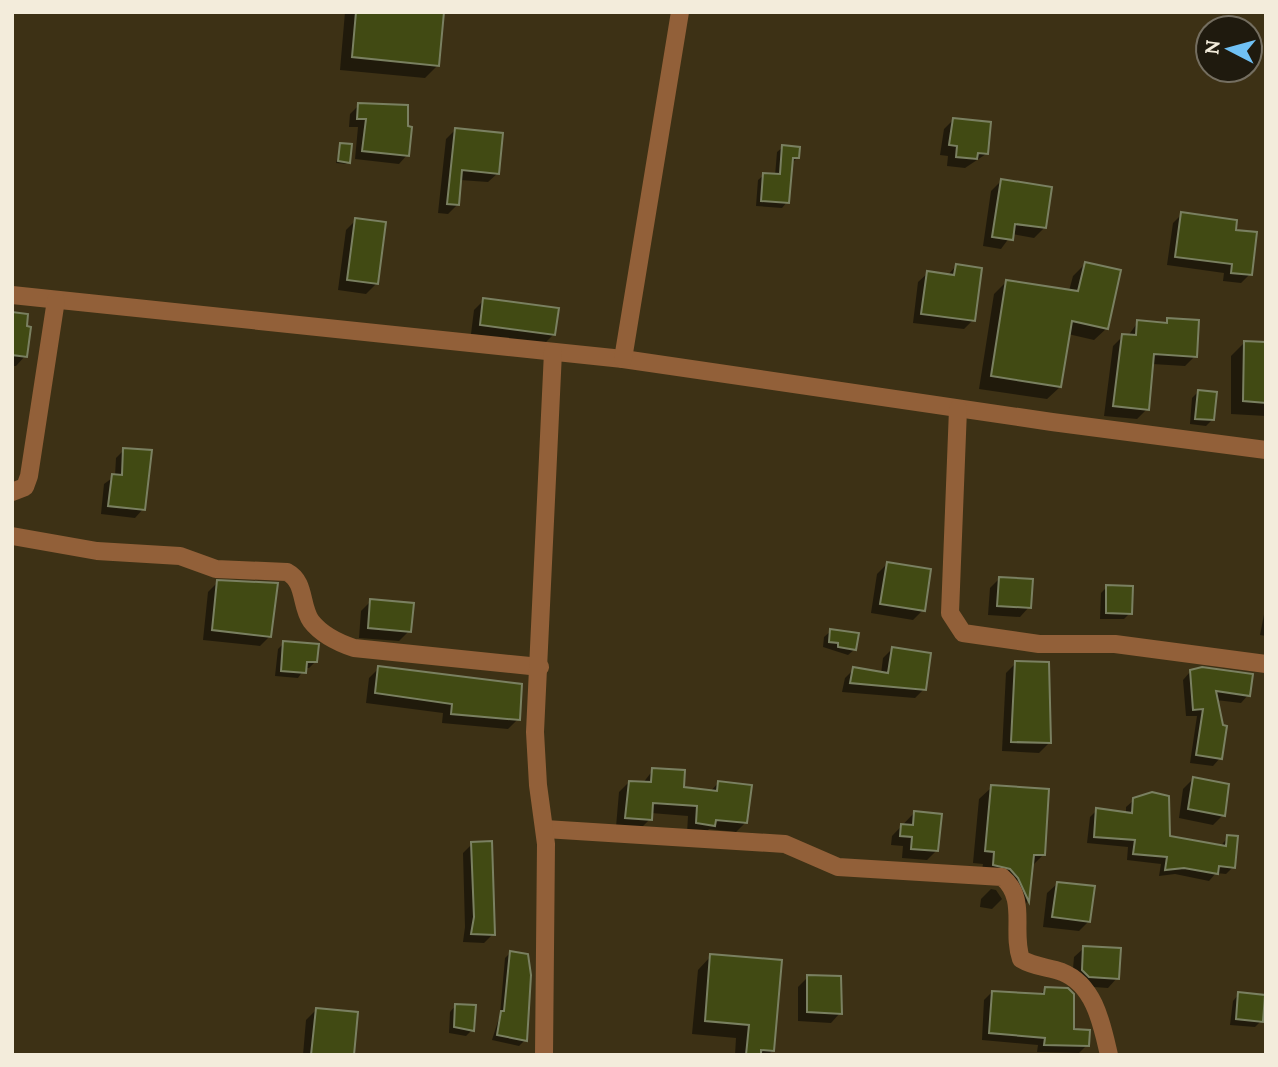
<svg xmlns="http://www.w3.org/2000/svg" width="1278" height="1067" font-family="Lora,serif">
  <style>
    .shadow { fill: #0007 }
    .building { fill: #414a13; stroke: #7a8061; stroke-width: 2 }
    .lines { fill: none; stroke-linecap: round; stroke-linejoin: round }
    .minor { stroke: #926039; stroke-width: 18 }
  </style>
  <rect width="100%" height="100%" fill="#3d3115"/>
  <g class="shadow">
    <polygon points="345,12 443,12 438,65 425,78 340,70"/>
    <polygon points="359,105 407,155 399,164 355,159 358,127 349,127 350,114"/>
    <polygon points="954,119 986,154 965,168 947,166 948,156 940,155 944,129"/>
    <polygon points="455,130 498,173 488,182 460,180 458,204 448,214 438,213 446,139"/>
    <polygon points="341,145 348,162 346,164 336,163"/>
    <polygon points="783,147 797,158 791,164 787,202 782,208 756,206 758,180 764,175 775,176 777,152"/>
    <polygon points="1001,181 1044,228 1034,238 1012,234 1001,249 983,246 991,191"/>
    <polygon points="1182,214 1234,231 1250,274 1241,283 1223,281 1224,273 1167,265 1173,223"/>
    <polygon points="356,220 376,284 366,294 338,290 346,230"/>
    <polygon points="1085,264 1107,328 1094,340 1068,334 1060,387 1047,399 979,389 994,294 1007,281 1069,291 1073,276"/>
    <polygon points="956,266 973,320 964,329 913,323 918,282 928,273 947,276"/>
    <polygon points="484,300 554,334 544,344 471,334 474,310"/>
    <polygon points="12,313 25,356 16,366 12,366"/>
    <polygon points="1168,320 1195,356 1185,366 1152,364 1147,409 1137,419 1104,416 1113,346 1123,336 1128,336 1138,322 1162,325"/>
    <polygon points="1244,343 1266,344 1266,416 1231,414 1231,356"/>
    <polygon points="1198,392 1213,419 1206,426 1190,424 1192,398"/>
    <polygon points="124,450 143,509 135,518 101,514 104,484 115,476 116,458"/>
    <polygon points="887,564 923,610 913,620 871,613 877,574"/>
    <polygon points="1000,578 1029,607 1020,617 988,615 990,588"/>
    <polygon points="218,582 270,636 260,646 203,640 208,592"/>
    <polygon points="1107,587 1130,613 1124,619 1100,619 1101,593"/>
    <polygon points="371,601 409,631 399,641 359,638 361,611"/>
    <polygon points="1266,604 1266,636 1260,635"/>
    <polygon points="831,631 855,649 848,655 823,647 824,637"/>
    <polygon points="284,643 315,662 309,668 305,668 298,678 275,676 278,649"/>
    <polygon points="892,649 924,689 915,698 842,692 845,678 854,669 881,674 883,658"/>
    <polygon points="1016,663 1049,743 1039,753 1002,751 1006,673"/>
    <polygon points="379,668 518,719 508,729 442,723 443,713 366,703 369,678"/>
    <polygon points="1190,672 1248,695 1241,703 1216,700 1220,758 1213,766 1190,763 1197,716 1186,716 1183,680"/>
    <polygon points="653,770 682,788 710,792 718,783 746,822 736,832 709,829 704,835 687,833 688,816 651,813 650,819 640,829 616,827 619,792 629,782 643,783"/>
    <polygon points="1193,779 1223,815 1213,825 1179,818 1183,789"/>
    <polygon points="992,787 1043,855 1031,867 1027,902 1016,913 1006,891 997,881 981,877 983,864 973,863 979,799"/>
    <polygon points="1134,800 1168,838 1220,847 1228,837 1233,867 1226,874 1216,873 1209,881 1175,874 1159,876 1161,864 1127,860 1128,847 1087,843 1090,817 1097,810 1126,814 1126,807"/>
    <polygon points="914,813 937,850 927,860 902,858 903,846 891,845 892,836"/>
    <polygon points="472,844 493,934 484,943 463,942 465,927 463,853"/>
    <polygon points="1057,884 1089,921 1079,931 1043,927 1047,893"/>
    <polygon points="991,889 996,890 1002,899 992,909 980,907 981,899"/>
    <polygon points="1084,948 1117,978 1108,988 1079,986 1072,981 1074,957"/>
    <polygon points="510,953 525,1040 519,1046 492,1040 500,1015 505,958"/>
    <polygon points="711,956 773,1050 768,1055 735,1055 736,1038 692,1034 698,970"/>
    <polygon points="808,977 840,1013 831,1023 798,1021 798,987"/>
    <polygon points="1046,988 1072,1030 1087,1045 1079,1053 1037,1052 1038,1045 982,1040 984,1000 992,992 1039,996"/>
    <polygon points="1239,994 1261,1021 1255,1027 1230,1025 1233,1001"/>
    <polygon points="456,1005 472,1030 466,1036 449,1033 450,1012"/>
    <polygon points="316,1010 352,1055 303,1055 306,1020"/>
  </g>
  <g class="building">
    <polygon points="356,12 444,12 439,66 352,57"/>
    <polygon points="358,103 408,105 408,126 412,127 409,156 362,151 366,119 357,119"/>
    <polygon points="953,118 991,122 988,154 978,153 977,159 956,157 957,146 949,145"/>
    <polygon points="455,128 503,133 499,174 462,170 459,205 447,204"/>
    <polygon points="340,143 352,144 350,163 338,161"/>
    <polygon points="782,145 800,147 799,158 793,158 789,203 761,201 763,173 780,174"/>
    <polygon points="1001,179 1052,187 1046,228 1015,224 1013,240 992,237"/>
    <polygon points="1181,212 1237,220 1236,230 1257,232 1252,275 1231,273 1232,264 1175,257"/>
    <polygon points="355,218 386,222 378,284 347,280"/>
    <polygon points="1085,262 1121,270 1108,329 1072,321 1061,387 991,376 1006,280 1078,291"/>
    <polygon points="956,264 982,268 975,321 921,314 927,271 954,275"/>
    <polygon points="483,298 559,308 555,335 480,325"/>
    <polygon points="12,312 28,314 27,326 31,327 27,357 12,355"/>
    <polygon points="1167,318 1199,320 1197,357 1154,354 1149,410 1113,406 1122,334 1136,335 1137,320 1167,323"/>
    <polygon points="1244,341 1266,342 1266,403 1243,401"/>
    <polygon points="1198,390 1217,392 1214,420 1195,419"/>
    <polygon points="123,448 152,450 145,510 108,506 112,474 122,475"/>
    <polygon points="887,562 931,569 925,611 880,604"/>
    <polygon points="999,577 1033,579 1031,608 997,606"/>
    <polygon points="217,580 278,583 271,637 212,630"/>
    <polygon points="1106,585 1133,586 1132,614 1106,613"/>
    <polygon points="370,599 414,603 411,632 368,628"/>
    <polygon points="830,629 859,633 856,650 838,647 838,643 829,642"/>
    <polygon points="283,641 319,644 317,662 307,662 306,673 281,671"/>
    <polygon points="892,647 931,653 926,690 850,683 853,667 888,673"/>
    <polygon points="1015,661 1049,662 1051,743 1011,742"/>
    <polygon points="378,666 522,684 520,720 451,714 452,704 375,693"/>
    <polygon points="1202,667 1253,674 1250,696 1216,691 1223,725 1227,726 1222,759 1196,755 1203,709 1193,710 1190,670"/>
    <polygon points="652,768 685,770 684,787 717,791 718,781 752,785 747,823 716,820 715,826 696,823 697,806 653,803 652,820 625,818 629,781 651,782"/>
    <polygon points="1193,777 1229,784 1225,816 1188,809"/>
    <polygon points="991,785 1049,789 1045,855 1034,855 1029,902 1018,878 1010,869 993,865 994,852 985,851"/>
    <polygon points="1152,792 1169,796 1170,836 1226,846 1227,835 1238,836 1235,868 1219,866 1218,874 1184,868 1165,870 1167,857 1133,854 1135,840 1094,837 1096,808 1132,813 1133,798"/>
    <polygon points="914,811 942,814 938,851 911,849 912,837 900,836 901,824 913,825"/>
    <polygon points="492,841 495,935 471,934 474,917 471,842"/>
    <polygon points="1057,882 1095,886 1090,922 1052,917"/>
    <polygon points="1083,946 1121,948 1119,979 1089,977 1082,970"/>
    <polygon points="510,951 528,954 531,975 527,1041 497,1035 501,1011 504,1011"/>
    <polygon points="710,954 782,960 774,1051 761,1050 761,1055 746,1055 749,1025 705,1021"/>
    <polygon points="807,975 841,976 842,1014 807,1012"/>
    <polygon points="1045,987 1068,988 1074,994 1074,1029 1090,1030 1089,1046 1044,1045 1045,1038 989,1033 992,991 1044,994"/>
    <polygon points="1238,992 1265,995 1263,1022 1236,1019"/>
    <polygon points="455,1004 476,1005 474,1031 454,1027"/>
    <polygon points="316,1008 358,1012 354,1055 311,1055"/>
  </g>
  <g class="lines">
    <g class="minor">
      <polyline points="12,295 623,359 1052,422 1266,450"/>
      <polyline points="623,359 680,12"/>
      <polyline points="958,409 950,613 963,633 1039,644 1115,644 1266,664"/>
      <polyline points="12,492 25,487 29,476 56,300"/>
      <path d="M12,536L97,551L180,556L216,569L287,572C306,582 300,605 311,621C321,634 339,643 354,648L540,667"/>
      <path d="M545,829L785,844L838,867L1002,877C1028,899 1011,930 1021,959C1034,967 1048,967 1062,972C1095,985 1102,1025 1109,1055"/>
      <polyline points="544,1055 546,844 538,785 535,732 553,352"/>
    </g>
  </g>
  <rect width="1278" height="1067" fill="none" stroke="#f3ecdb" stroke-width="28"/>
  <g transform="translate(1229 49) rotate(276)"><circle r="33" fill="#1f1a0e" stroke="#746e60" stroke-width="2"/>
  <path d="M0-5L12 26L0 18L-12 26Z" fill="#70c1f4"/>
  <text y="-10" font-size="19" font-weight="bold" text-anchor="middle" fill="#f3ecdb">N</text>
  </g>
</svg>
